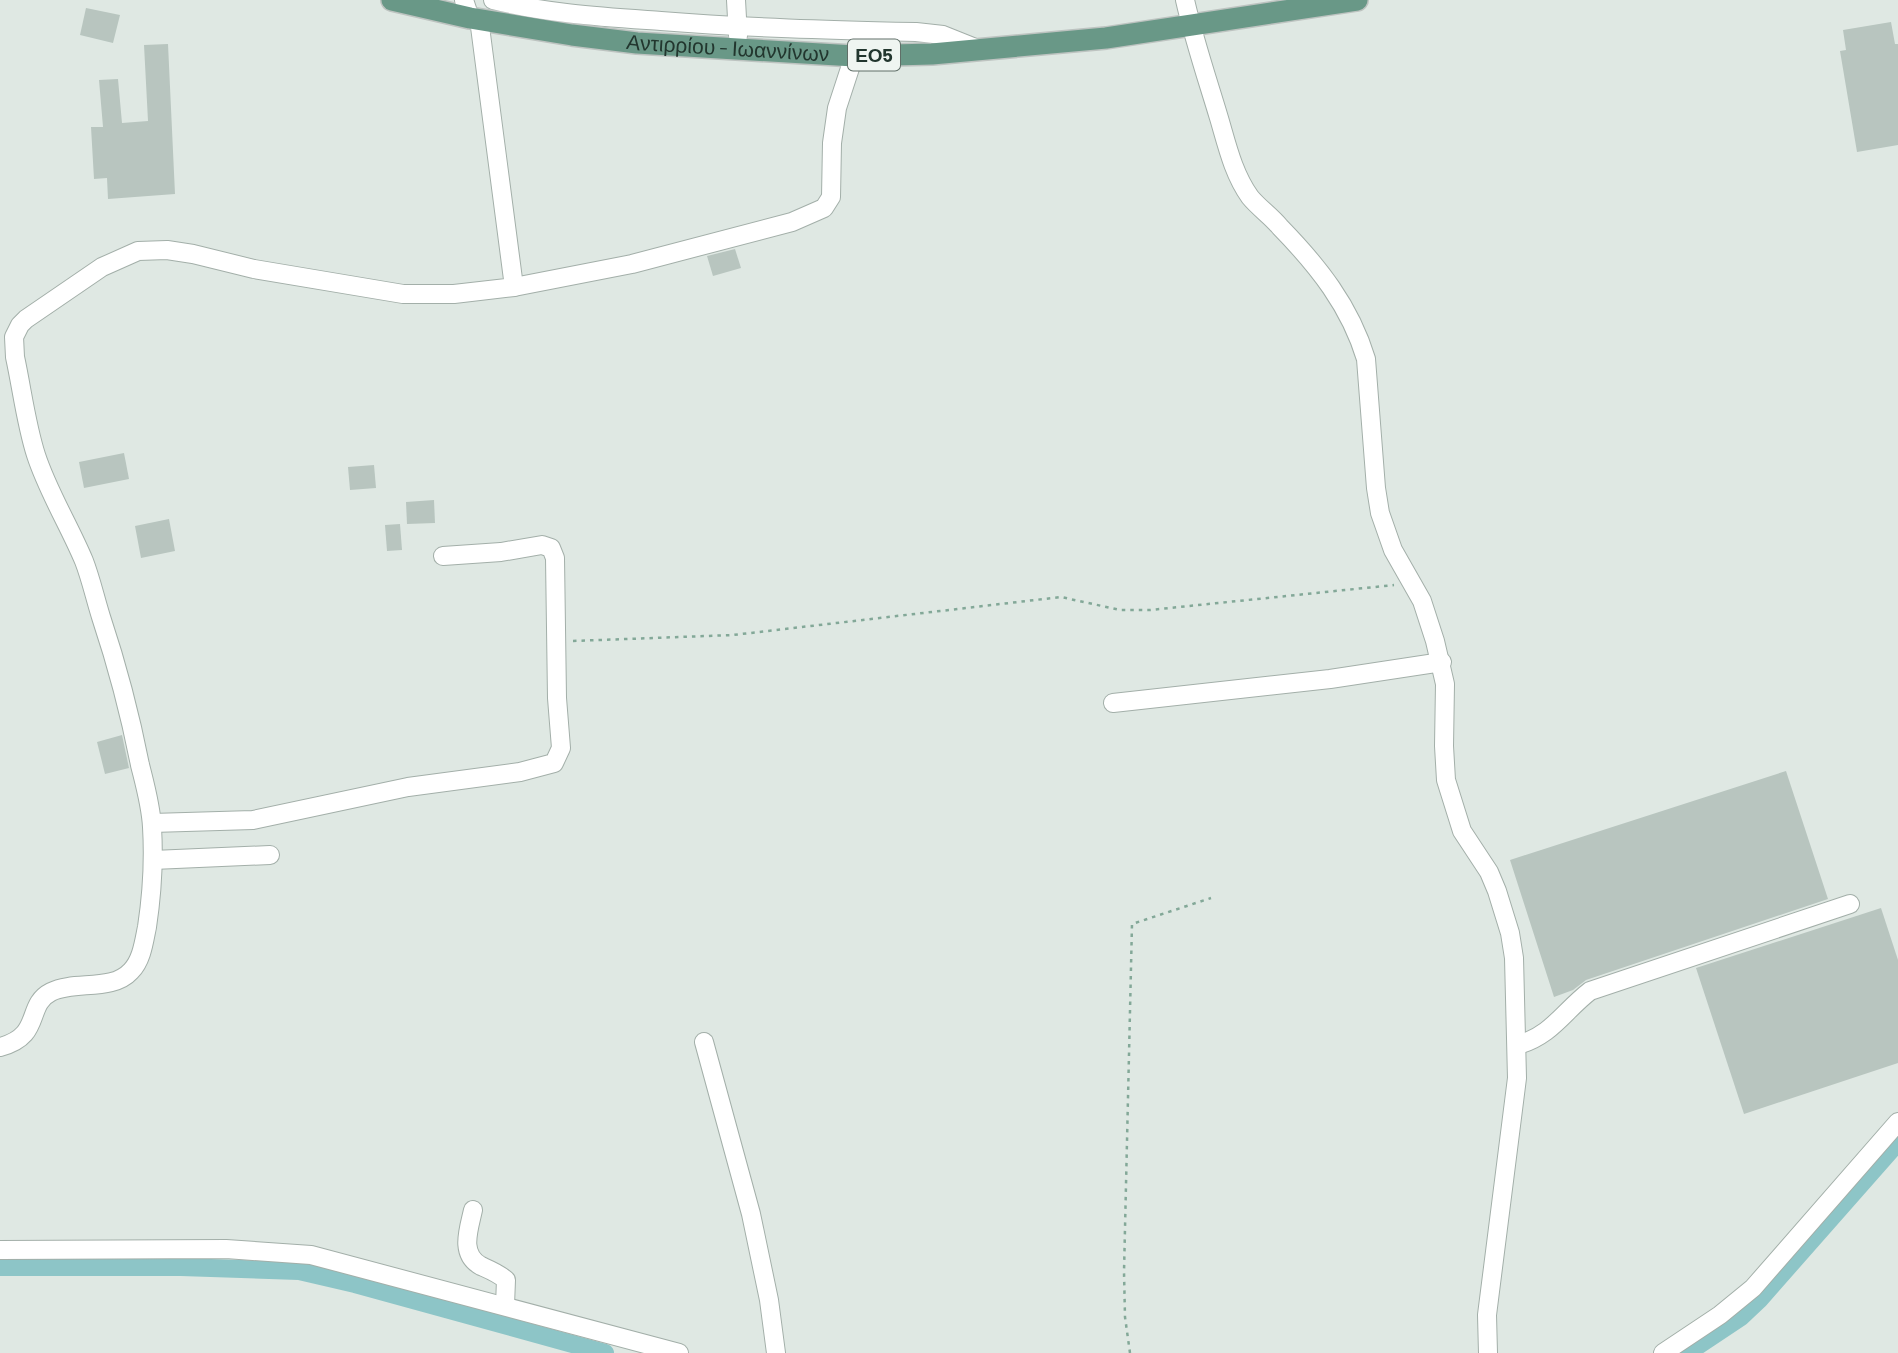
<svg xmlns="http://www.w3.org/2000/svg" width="1898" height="1353" font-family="Barlow,sans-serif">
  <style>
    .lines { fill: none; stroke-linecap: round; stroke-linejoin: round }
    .canal { stroke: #8dc5c7; stroke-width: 18 }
    .building { fill: #b8c5bf }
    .minor-casing { stroke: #a3afa9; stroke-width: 20 }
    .major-casing { stroke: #bdc3c0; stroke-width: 24 }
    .path { stroke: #83a898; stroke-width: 2.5; stroke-dasharray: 3.5 5; stroke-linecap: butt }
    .minor { stroke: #fff; stroke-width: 18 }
    .major { stroke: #699887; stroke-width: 21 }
    .labels { text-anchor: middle; stroke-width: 6; stroke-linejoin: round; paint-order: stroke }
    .shield { fill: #eff5f1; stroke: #606f68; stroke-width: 2 }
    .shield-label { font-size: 19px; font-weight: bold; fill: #22362e }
    .street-label { font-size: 21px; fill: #22362e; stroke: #eff5f1 }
  </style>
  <rect width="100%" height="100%" fill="#dfe8e3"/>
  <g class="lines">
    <g class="canal">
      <polyline points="0,1267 181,1267 299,1271 355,1284 605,1353"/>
      <polyline points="1687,1353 1741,1317 1759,1300 1898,1142"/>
    </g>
  </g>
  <g class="building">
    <polygon points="86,8 120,15 113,43 80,35"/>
    <polygon points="1891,22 1895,44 1898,44 1898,145 1857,152 1840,51 1846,50 1843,30"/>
    <polygon points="168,44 175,194 108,199 107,178 94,179 91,127 103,127 99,80 118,79 122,123 148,121 144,45"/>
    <polygon points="735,249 741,268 713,276 707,256"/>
    <polygon points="124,453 129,479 84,488 79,462"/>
    <polygon points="374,465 376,488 350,490 348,467"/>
    <polygon points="434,500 435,523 407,524 406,502"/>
    <polygon points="169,519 175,551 141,558 135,526"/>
    <polygon points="400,524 402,550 387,551 385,525"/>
    <polygon points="122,735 129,768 105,774 97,742"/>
    <polygon points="1786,771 1828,899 1586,980 1573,990 1554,997 1510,860"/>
    <polygon points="1881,908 1898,960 1898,1063 1744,1114 1696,968"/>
  </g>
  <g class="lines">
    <defs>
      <g id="minor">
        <polyline points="464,0 470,18"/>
        <path d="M493,0C549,14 605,17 661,21C746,28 831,30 916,32L943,35L978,49"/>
        <polyline points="736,0 738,36"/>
        <path d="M1185,0C1194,40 1207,78 1219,118C1227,145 1233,173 1250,197C1259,208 1271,216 1280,227C1318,266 1350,306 1366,359L1376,488L1380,513L1393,550L1422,601L1435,641L1445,684L1444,746L1446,780L1462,831L1489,872L1497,891L1510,933L1514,958L1517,1078L1487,1315L1488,1353"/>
        <polyline points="514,287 632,264 792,222 824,208 831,197 832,143 837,108 854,56"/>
        <polyline points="1113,703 1330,679 1442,662"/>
        <polyline points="152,823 253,820 408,787 520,772 554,763 561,748 557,698 555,558 551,548 542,545 501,552 443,556"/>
        <polyline points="153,860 270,855"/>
        <polyline points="704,1042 751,1214 769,1300 776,1353"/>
        <path d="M1518,1045C1552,1035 1563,1012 1590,991L1850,904"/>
        <path d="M0,1047C43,1036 25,1005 51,992C75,980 112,992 131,971C142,960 144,941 147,927C152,894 154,860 152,827C151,806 145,785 140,765C130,714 117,665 101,617C95,598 91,579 84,561C69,525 48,492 36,455C26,424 22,389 15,357L14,337L20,325L26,319L102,267L138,251L167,250L193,254L254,269L403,294H454L514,287L479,19"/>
        <path d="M473,1210C469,1229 459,1254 481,1266C490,1270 498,1273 506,1280L505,1305"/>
        <polyline points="0,1250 226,1249 311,1255 679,1353"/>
        <polyline points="1663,1353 1720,1315 1753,1288 1898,1122"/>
      </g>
      <g id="major">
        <path id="s1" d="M392,0L470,18L572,35L637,43L854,56L932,54L1106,38L1357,0"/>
      </g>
    </defs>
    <use href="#minor" class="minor-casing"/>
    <use href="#major" class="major-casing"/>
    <g class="path">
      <polyline points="573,641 733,635 1061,597 1120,610 1150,610 1394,585"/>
      <polyline points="1130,1353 1125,1317 1124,1272 1132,924 1211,898"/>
    </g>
    <use href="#minor" class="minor"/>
    <use href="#major" class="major"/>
  </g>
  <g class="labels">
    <rect class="shield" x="848" y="39.5" width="52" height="31" rx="5"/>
    <g class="shield-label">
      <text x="874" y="62">ΕΟ5</text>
    </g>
    <g class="street-label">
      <text dy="7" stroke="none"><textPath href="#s1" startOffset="340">Αντιρρίου - Ιωαννίνων</textPath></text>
    </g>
  </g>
</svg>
